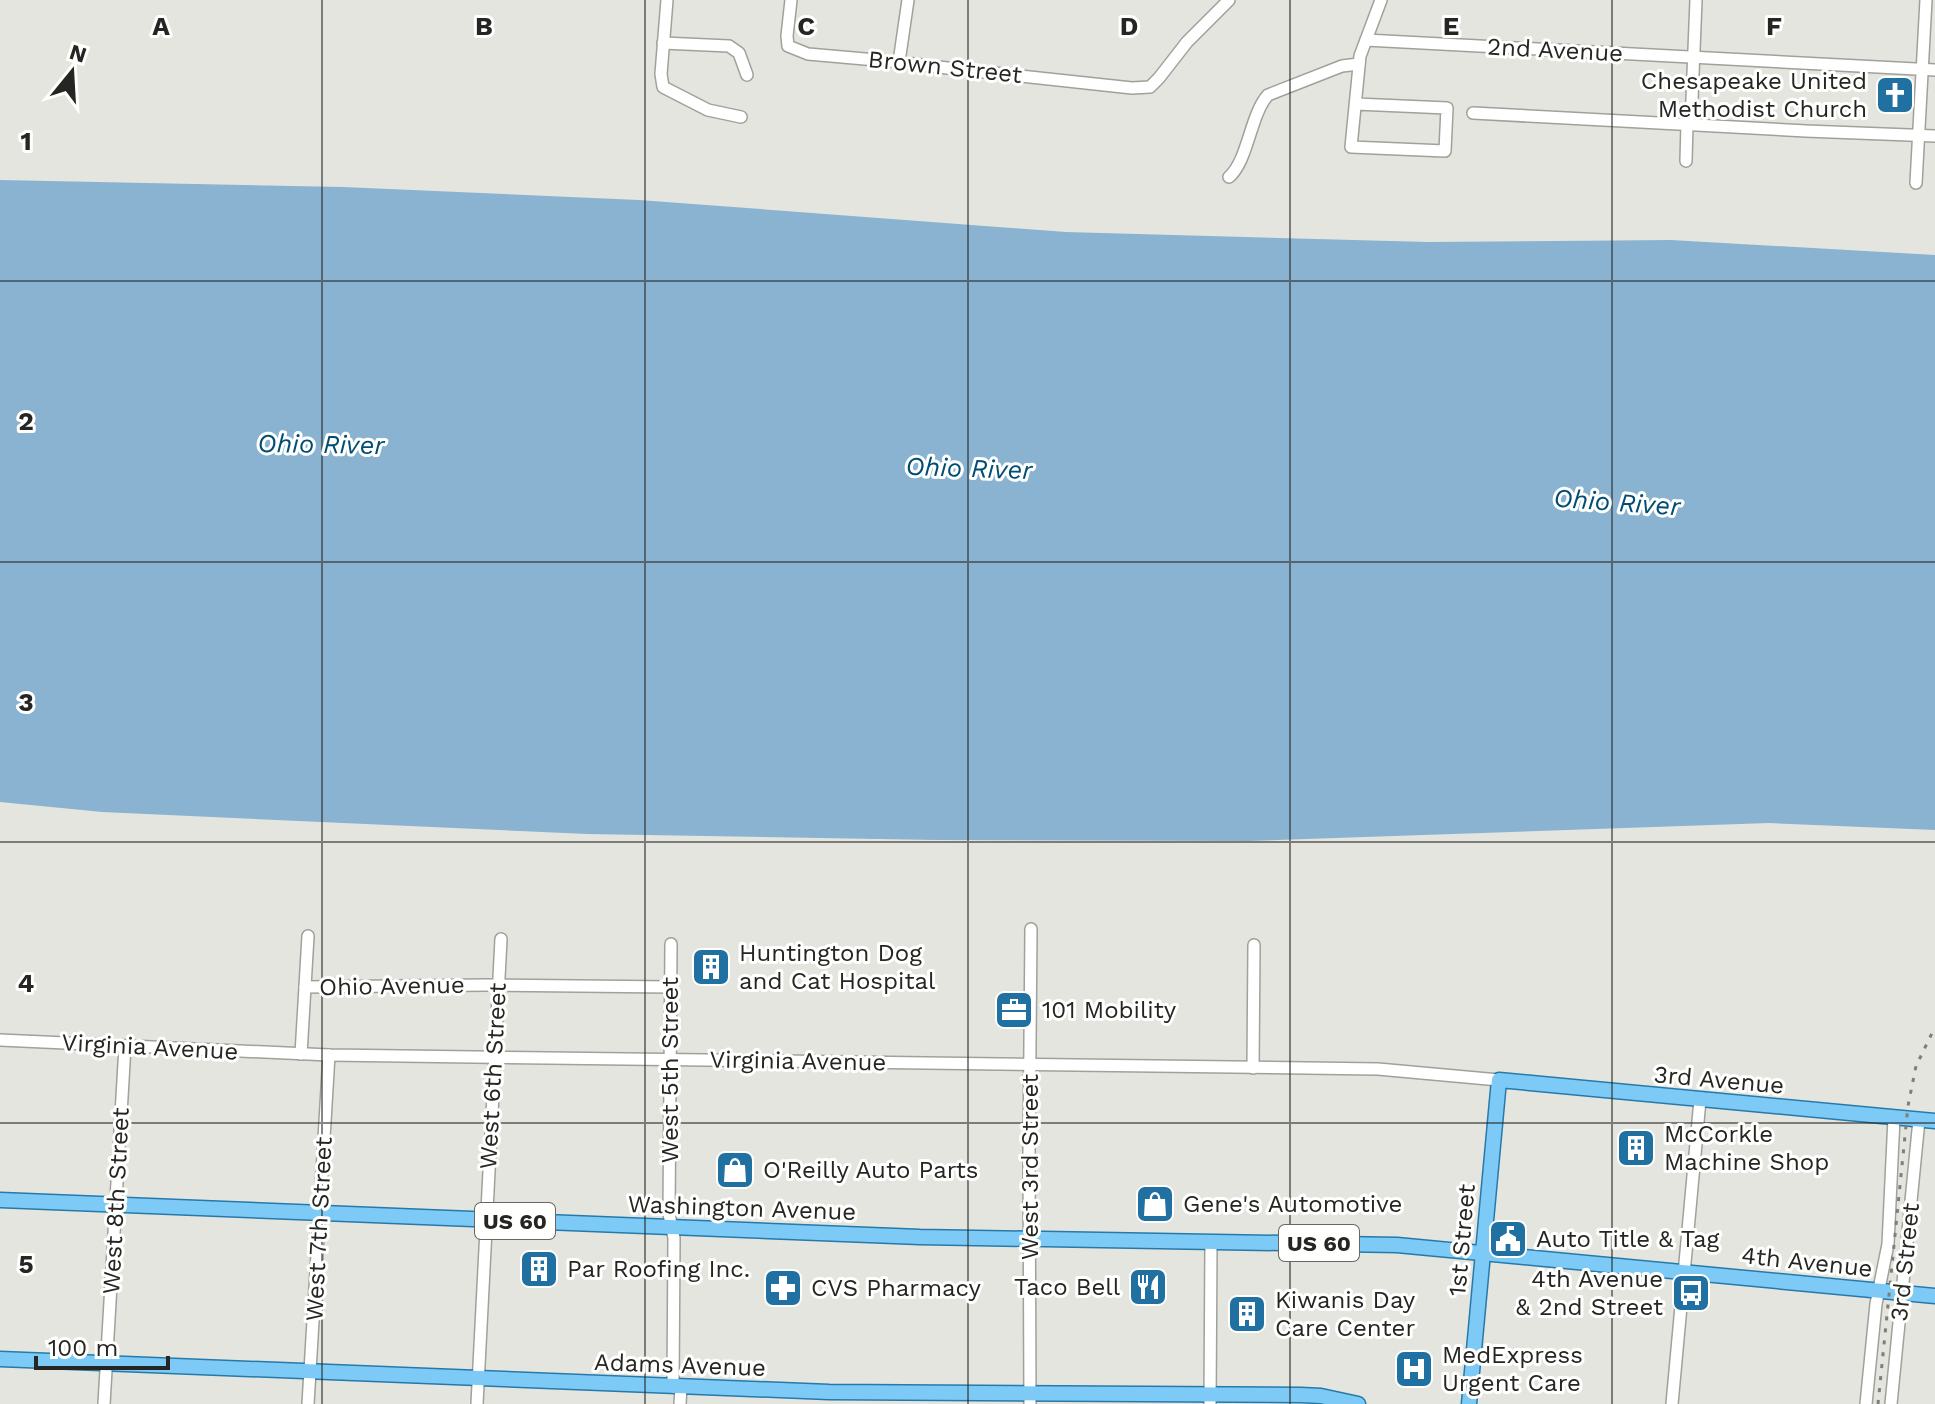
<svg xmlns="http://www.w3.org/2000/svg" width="1935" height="1404" font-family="'Work Sans',sans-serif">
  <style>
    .water { fill: #8ab3d2 }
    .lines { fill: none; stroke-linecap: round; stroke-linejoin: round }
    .minor-casing { stroke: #a1a19b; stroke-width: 14 }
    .major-casing { stroke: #267aaa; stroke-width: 17 }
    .minor { stroke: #fff; stroke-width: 11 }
    .major { stroke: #7dcaf7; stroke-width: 14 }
    .rail { stroke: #7e7e7a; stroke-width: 3; stroke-dasharray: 4 8; stroke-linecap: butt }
    .grid { fill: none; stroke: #252523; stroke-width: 2; stroke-opacity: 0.55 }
    .labels { text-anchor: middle; stroke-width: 6; stroke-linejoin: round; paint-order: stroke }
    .shield { fill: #fffffe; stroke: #666665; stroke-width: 2 }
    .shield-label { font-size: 22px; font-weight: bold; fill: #252523 }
    .street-label { font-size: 24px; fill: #252523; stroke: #fffffe }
    .poi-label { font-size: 24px; fill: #252523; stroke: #fffffe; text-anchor: start }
    .water-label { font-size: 26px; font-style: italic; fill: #014d75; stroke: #fffffe }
    .grid-label { font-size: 26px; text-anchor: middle; font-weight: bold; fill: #252523; stroke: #fffffe; stroke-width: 6; stroke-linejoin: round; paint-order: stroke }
  </style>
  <rect width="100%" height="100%" fill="#e5e5df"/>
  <polygon class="water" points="0,180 343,187 639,200 1066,232 1428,242 1671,240 1935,255 1935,830 1769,823 1249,841 936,840 587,834 102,812 0,802"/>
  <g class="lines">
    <defs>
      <g id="minor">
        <polyline points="667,0 661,74 663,87 708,110 741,117"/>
        <polyline points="791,0 787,36 788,46 808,54 899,62 929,66 1132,88 1150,87 1159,78 1187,42 1229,0"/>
        <polyline points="1366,40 1935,70"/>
        <polyline points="663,43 729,46 739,53 747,75"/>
        <polyline points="899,62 908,0"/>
        <polyline points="1356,104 1447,108 1445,151 1351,147 1360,56 1381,0"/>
        <polyline points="1473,113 1806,131 1935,136"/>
        <polyline points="1691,124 1696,0"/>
        <polyline points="1686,161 1687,124"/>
        <path d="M1229,177C1248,161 1250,115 1268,95L1342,66L1359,64"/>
        <polyline points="1916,183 1926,0"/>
        <polyline points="671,944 669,1214 674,1238 673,1387"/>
        <polyline points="305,987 487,985 671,987"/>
        <polyline points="0,1040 329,1055 1378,1069 1499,1080"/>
        <polyline points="301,1054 308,936"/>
        <polyline points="1253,1068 1254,945"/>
        <polyline points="104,1404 125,1046"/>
        <polyline points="308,1404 329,1055"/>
        <polyline points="477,1404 501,939"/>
        <polyline points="680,1404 681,1387"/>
        <polyline points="1030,1404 1029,1154 1031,929"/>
        <polyline points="1210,1404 1211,1242"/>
        <polyline points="1672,1404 1700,1100"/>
        <polyline points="1866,1404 1876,1304 1888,1244 1894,1118"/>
        <polyline points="1891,1404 1919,1120"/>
      </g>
      <g id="major">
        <polyline points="0,1200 920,1237 1397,1245 1935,1296"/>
        <polyline points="0,1359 829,1392 1301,1395 1321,1396 1358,1404"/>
        <polyline points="1469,1404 1499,1080 1935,1121"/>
      </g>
    </defs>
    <use href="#minor" class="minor-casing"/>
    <use href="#major" class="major-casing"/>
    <use href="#minor" class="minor"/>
    <use href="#major" class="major"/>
    <polyline class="rail" points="1878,1404 1908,1106 1916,1066 1935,1027"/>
  </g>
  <path class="grid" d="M322,0V1404M645,0V1404M968,0V1404M1290,0V1404M1612,0V1404M0,281H1935M0,562H1935M0,842H1935M0,1123H1935"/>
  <defs>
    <symbol id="church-square" viewBox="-11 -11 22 22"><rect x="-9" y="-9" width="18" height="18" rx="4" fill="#2170a2" stroke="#fffffe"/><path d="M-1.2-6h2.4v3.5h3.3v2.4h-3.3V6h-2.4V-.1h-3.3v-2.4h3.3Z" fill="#fff"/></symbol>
    <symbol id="building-square" viewBox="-11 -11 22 22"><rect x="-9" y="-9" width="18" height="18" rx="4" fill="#2170a2" stroke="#fffffe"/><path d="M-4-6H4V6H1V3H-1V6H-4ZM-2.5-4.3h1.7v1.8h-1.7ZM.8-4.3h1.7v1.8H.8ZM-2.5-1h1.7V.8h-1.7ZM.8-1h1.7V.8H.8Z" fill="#fff"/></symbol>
    <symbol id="office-square" viewBox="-11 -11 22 22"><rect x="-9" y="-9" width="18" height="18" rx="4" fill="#2170a2" stroke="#fffffe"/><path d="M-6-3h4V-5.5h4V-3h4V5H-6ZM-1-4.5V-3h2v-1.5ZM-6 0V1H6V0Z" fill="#fff"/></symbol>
    <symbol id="shop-square" viewBox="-11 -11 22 22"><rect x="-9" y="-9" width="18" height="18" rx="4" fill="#2170a2" stroke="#fffffe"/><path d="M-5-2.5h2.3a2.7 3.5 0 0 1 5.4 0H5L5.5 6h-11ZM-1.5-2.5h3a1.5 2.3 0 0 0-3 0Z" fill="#fff"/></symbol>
    <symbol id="civic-square" viewBox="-11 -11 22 22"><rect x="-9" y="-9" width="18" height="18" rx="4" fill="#2170a2" stroke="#fffffe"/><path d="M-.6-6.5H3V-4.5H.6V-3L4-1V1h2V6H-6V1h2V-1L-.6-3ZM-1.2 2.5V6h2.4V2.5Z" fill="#fff"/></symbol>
    <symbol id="restaurant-square" viewBox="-11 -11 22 22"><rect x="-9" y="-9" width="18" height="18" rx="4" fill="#2170a2" stroke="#fffffe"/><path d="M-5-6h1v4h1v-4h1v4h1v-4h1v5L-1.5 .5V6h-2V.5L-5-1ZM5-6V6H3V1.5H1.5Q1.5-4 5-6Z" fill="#fff"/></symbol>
    <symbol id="pharmacy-square" viewBox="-11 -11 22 22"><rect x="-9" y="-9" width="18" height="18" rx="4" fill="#2170a2" stroke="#fffffe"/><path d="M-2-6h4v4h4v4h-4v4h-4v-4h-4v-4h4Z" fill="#fff"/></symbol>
    <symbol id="bus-square" viewBox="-11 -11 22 22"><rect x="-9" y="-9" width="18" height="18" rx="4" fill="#2170a2" stroke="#fffffe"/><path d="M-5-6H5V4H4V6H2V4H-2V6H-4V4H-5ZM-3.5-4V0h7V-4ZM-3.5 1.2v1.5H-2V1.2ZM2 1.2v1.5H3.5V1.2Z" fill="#fff"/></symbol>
    <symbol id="hospital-square" viewBox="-11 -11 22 22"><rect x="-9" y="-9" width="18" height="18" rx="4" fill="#2170a2" stroke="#fffffe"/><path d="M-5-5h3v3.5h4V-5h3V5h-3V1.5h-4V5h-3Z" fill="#fff"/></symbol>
  </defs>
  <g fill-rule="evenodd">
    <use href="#church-square" x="1873" y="73" width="44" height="44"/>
    <use href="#building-square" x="689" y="945" width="44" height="44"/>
    <use href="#office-square" x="992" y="988" width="44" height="44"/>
    <use href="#building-square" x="1614" y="1126" width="44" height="44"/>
    <use href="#shop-square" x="713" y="1148" width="44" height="44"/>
    <use href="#shop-square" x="1133" y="1182" width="44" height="44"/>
    <use href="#civic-square" x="1486" y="1217" width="44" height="44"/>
    <use href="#building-square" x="517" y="1247" width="44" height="44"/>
    <use href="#restaurant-square" x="1126" y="1265" width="44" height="44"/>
    <use href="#pharmacy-square" x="761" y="1266" width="44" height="44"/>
    <use href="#bus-square" x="1669" y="1271" width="44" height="44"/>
    <use href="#building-square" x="1225" y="1292" width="44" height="44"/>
    <use href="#hospital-square" x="1392" y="1347" width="44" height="44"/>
  </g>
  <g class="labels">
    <g class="shield">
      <rect x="475" y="1203" width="80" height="36" rx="6"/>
      <rect x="1279" y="1225" width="80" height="36" rx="6"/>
    </g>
    <g class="shield-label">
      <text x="515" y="1229">US 60</text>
      <text x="1319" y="1251">US 60</text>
    </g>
    <g class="street-label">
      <text transform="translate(1555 50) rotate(3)" y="8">2nd Avenue</text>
      <text transform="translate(945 67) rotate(6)" y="8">Brown Street</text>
      <text transform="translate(392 986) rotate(-1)" y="8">Ohio Avenue</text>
      <text transform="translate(150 1047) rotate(3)" y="8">Virginia Avenue</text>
      <text transform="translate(798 1061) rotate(1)" y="8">Virginia Avenue</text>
      <text transform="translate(670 1070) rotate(-90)" y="8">West 5th Street</text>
      <text transform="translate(493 1076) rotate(-87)" y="8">West 6th Street</text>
      <text transform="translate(1719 1080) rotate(5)" y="8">3rd Avenue</text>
      <text transform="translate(1030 1167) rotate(-90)" y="8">West 3rd Street</text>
      <text transform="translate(116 1201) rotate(-87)" y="8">West 8th Street</text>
      <text transform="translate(742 1208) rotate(2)" y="8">Washington Avenue</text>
      <text transform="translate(319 1229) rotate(-87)" y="8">West 7th Street</text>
      <text transform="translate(1462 1240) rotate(-85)" y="8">1st Street</text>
      <text transform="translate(1807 1262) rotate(6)" y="8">4th Avenue</text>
      <text transform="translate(1905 1262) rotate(-84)" y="8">3rd Street</text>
      <text transform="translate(680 1365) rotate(2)" y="8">Adams Avenue</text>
    </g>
    <g class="poi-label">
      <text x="1867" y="89" text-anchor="end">Chesapeake United<tspan x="1867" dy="28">Methodist Church</tspan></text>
      <text x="739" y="961">Huntington Dog<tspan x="739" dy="28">and Cat Hospital</tspan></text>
      <text x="1042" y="1018">101 Mobility</text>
      <text x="1664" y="1142">McCorkle<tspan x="1664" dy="28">Machine Shop</tspan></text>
      <text x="763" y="1178">O'Reilly Auto Parts</text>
      <text x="1183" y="1212">Gene's Automotive</text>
      <text x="1536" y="1247">Auto Title &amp; Tag</text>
      <text x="567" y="1277">Par Roofing Inc.</text>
      <text x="1663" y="1287" text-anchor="end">4th Avenue<tspan x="1663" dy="28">&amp; 2nd Street</tspan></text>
      <text x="1120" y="1295" text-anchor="end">Taco Bell</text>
      <text x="811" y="1296">CVS Pharmacy</text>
      <text x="1275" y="1308">Kiwanis Day<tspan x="1275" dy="28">Care Center</tspan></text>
      <text x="1442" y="1363">MedExpress<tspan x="1442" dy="28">Urgent Care</tspan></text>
    </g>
    <g class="water-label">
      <text transform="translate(321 444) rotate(1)" y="9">Ohio River</text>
      <text transform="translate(969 468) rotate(2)" y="9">Ohio River</text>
      <text transform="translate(1617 502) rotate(4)" y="9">Ohio River</text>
    </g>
  </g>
  <g class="grid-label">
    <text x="161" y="35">A</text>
    <text x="484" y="35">B</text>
    <text x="806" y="35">C</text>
    <text x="1129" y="35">D</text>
    <text x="1451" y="35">E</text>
    <text x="1774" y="35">F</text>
    <text x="26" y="150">1</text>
    <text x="26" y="430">2</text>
    <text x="26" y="711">3</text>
    <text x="26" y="992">4</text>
    <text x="26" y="1273">5</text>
  </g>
  <g transform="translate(72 72) rotate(18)" stroke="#fffffe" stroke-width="6" paint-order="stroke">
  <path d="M0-6L14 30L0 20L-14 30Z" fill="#252523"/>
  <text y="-12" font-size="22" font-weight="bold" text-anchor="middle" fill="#252523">N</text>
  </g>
  <path d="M36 1356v12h132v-12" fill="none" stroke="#252523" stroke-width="4"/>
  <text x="48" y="1356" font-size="24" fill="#252523" stroke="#fffffe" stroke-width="6" paint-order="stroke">100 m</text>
</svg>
